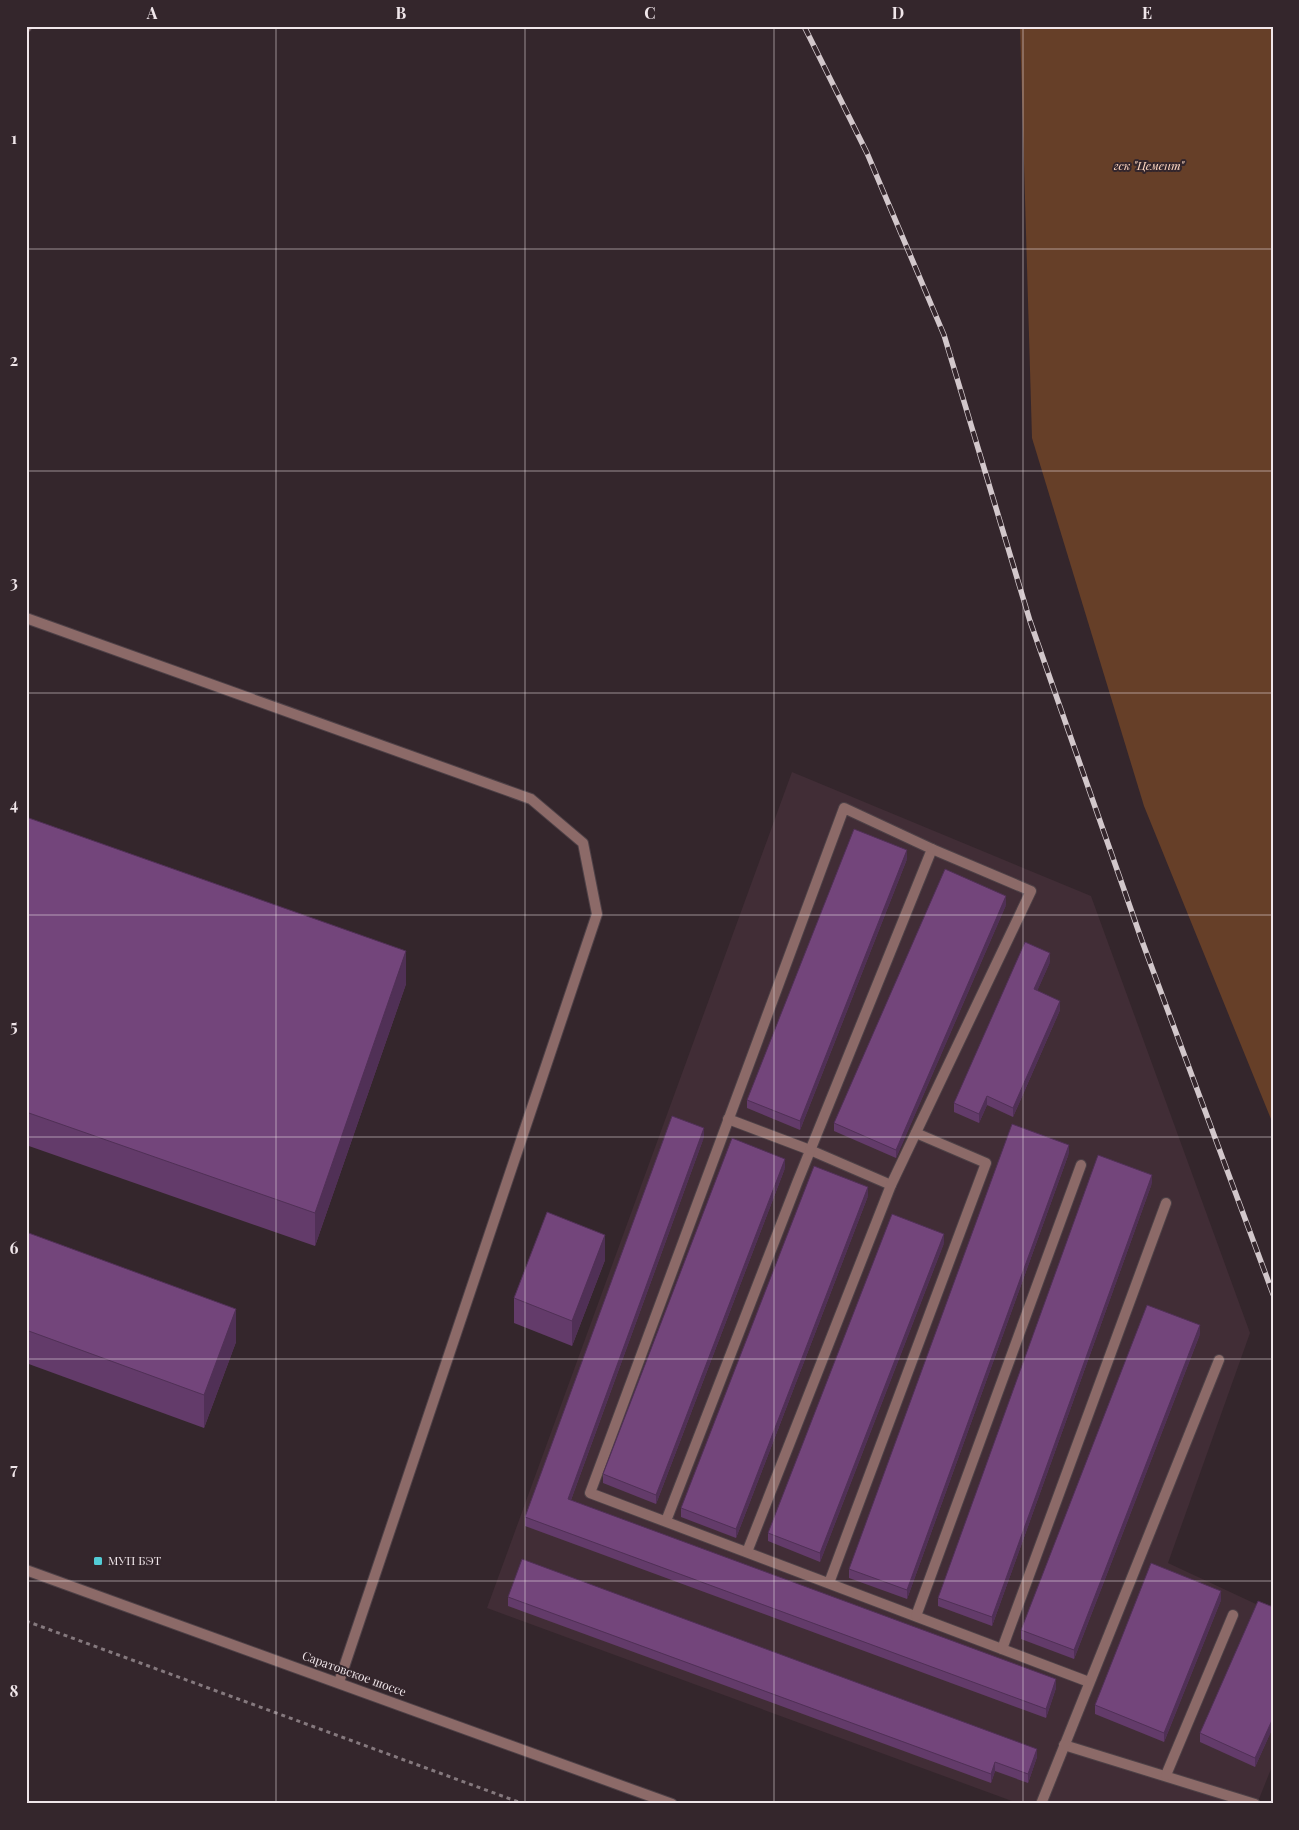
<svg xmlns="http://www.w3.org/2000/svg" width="1299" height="1830" font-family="'Playfair Display',serif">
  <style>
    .built { fill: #412d36 }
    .green { fill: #663f28 }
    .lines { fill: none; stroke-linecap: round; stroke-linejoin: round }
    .service-casing { stroke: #4e4147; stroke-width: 12 }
    .tertiary-casing { stroke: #4e4147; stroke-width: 12 }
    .path { stroke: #85797e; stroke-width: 3; stroke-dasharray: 4 4; stroke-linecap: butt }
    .service { stroke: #8c6a68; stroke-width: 10 }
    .tertiary { stroke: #8c6a68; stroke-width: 10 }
    .rail-casing { stroke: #d2c7cb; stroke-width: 5.5 }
    .rail { stroke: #34262c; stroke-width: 4; stroke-dasharray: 11; stroke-linecap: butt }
    .wall { fill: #633b6a }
    .shaded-wall { fill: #503056 }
    .building { fill: #73457b; stroke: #503056 }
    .grid { fill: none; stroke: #f0e6ea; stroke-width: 1; stroke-opacity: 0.55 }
    .poi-dot { fill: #52ccd6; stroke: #34262c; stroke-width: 2 }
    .labels { text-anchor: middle; stroke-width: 4; stroke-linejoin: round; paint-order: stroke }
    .park-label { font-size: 12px; font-style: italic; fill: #ffd8c3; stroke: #34262c }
    .poi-label { font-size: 12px; fill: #f0e6ea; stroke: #34262c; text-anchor: start }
    .street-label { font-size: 12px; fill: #f0e6ea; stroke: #34262c }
    .neatline { fill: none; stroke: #f0e6ea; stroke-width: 2 }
    .grid-label { font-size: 16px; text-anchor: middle; font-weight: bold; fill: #f0e6ea }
  </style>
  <rect width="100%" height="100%" fill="#34262c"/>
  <polygon class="built" points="792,772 1091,896 1250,1333 1168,1563 1273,1612 1273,1764 1257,1804 1020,1804 487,1608"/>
  <polygon class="green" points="1020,26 1273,26 1273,1124 1144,806 1032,438"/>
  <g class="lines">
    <defs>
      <g id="service">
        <polyline points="26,27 27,26"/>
        <polyline points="26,618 531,799 583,843 597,914 339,1682"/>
        <polyline points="728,1119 810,1150 891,1185"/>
        <polyline points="666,1521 797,1183 932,849 844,808 590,1493 1089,1682"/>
        <polyline points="747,1552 891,1185 1031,891 932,849"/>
        <polyline points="829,1583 986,1163 916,1133"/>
        <polyline points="916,1616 1081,1165"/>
        <polyline points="1002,1649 1166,1203"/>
        <polyline points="1064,1745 1255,1804"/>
        <polyline points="1166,1775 1233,1615"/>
        <polyline points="1041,1804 1219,1360"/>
      </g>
      <polyline id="tertiary" points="26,1570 672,1804"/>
    </defs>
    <use href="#service" class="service-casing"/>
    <use href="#tertiary" class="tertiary-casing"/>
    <polyline class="path" points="26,1621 524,1804"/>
    <use href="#service" class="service"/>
    <use href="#tertiary" class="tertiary"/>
    <defs>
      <polyline id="rail" points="804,26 867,153 944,335 1030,621 1142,941 1273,1294"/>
    </defs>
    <use href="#rail" class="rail-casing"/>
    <use href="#rail" class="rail"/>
  </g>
  <g class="wall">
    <polygon points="26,817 406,984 315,1246 26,1145"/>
    <polygon points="907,859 800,1130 747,1108 747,1100"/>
    <polygon points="1006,905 896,1158 834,1131 834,1123"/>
    <polygon points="1050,962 1037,991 1060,1010 1013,1117 987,1105 979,1123 954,1112 954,1103"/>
    <polygon points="704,1137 571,1500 1056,1688 1046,1718 525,1526 525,1517"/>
    <polygon points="1069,1153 907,1599 849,1578 849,1569"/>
    <polygon points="785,1168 656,1504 603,1483 603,1474"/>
    <polygon points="1152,1183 992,1626 938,1606 938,1598"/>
    <polygon points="868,1196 736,1538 681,1517 681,1508"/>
    <polygon points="26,1232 236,1342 204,1428 26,1363"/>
    <polygon points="944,1243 820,1562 768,1541 768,1533"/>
    <polygon points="605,1260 572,1346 514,1323 514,1298"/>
    <polygon points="1200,1334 1074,1659 1021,1639 1021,1630"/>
    <polygon points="508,1597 1037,1757 1028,1783 995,1771 991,1783 508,1606"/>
    <polygon points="1221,1600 1164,1742 1095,1714 1095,1705"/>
    <polygon points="1273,1607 1273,1727 1255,1767 1200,1742 1200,1733"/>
  </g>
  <g class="shaded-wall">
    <polygon points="907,850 907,859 800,1130 800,1121"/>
    <polygon points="1006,896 1006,905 896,1158 896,1150"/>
    <polygon points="406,951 406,984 315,1246 315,1213"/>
    <polygon points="1050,953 1050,962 1034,998 1034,989"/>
    <polygon points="1060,1001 1060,1010 1013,1117 1013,1108"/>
    <polygon points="987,1096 987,1105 979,1123 979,1114"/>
    <polygon points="704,1128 704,1137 568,1508 568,1499"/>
    <polygon points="1069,1145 1069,1153 907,1599 907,1590"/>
    <polygon points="785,1159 785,1168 656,1504 656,1495"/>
    <polygon points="1152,1175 1152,1183 992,1626 992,1617"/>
    <polygon points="868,1187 868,1196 736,1538 736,1529"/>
    <polygon points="944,1234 944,1243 820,1562 820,1553"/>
    <polygon points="605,1235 605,1260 572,1346 572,1321"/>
    <polygon points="236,1309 236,1342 204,1428 204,1395"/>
    <polygon points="1200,1325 1200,1334 1074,1659 1074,1650"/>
    <polygon points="1221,1591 1221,1600 1164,1742 1164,1733"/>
    <polygon points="1056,1679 1056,1688 1046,1718 1046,1709"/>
    <polygon points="1273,1718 1273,1727 1255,1767 1255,1758"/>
    <polygon points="1037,1749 1037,1757 1028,1783 1028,1774"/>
    <polygon points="995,1762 995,1771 991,1783 991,1774"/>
  </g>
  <g class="building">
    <polygon points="26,817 406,951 315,1213 26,1112"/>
    <polygon points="854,829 907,850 800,1121 747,1100"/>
    <polygon points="945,869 1006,896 896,1150 834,1123"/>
    <polygon points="1025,942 1050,953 1034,989 1060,1001 1013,1108 987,1096 979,1114 954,1103"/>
    <polygon points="672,1116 704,1128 568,1499 1056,1679 1046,1709 525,1517"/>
    <polygon points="1012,1124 1069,1145 907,1590 849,1569"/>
    <polygon points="732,1138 785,1159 656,1495 603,1474"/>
    <polygon points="1098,1155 1152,1175 992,1617 938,1598"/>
    <polygon points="814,1166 868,1187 736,1529 681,1508"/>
    <polygon points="547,1212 605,1235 572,1321 514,1298"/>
    <polygon points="892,1214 944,1234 820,1553 768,1533"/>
    <polygon points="26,1232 236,1309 204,1395 26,1330"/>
    <polygon points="1147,1305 1200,1325 1074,1650 1021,1630"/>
    <polygon points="522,1559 1037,1749 1028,1774 995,1762 991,1774 508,1597"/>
    <polygon points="1151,1563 1221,1591 1164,1733 1095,1705"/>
    <polygon points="1258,1601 1273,1607 1273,1718 1255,1758 1200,1733"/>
  </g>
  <path class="grid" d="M276,26V1804M525,26V1804M774,26V1804M1023,26V1804M26,249H1273M26,471H1273M26,693H1273M26,915H1273M26,1137H1273M26,1359H1273M26,1581H1273"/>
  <rect class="poi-dot" x="93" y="1556" width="10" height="10" rx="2.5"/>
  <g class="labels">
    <g class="park-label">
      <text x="1149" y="170">гск "Цемент"</text>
    </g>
    <g class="poi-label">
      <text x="108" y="1565">МУП БЭТ</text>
    </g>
    <g class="street-label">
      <text transform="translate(354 1674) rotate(20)" y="4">Саратовское шоссе</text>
    </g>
  </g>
  <rect width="1299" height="1830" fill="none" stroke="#34262c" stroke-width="55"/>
  <rect x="28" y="28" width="1244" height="1774" class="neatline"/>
  <g class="grid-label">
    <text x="152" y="19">A</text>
    <text x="401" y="19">B</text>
    <text x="650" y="19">C</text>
    <text x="898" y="19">D</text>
    <text x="1147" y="19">E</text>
    <text x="14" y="144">1</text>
    <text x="14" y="366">2</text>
    <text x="14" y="588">3</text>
    <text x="14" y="810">4</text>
    <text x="14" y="1032">5</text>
    <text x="14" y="1254">6</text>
    <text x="14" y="1475">7</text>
    <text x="14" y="1697">8</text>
  </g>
</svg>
